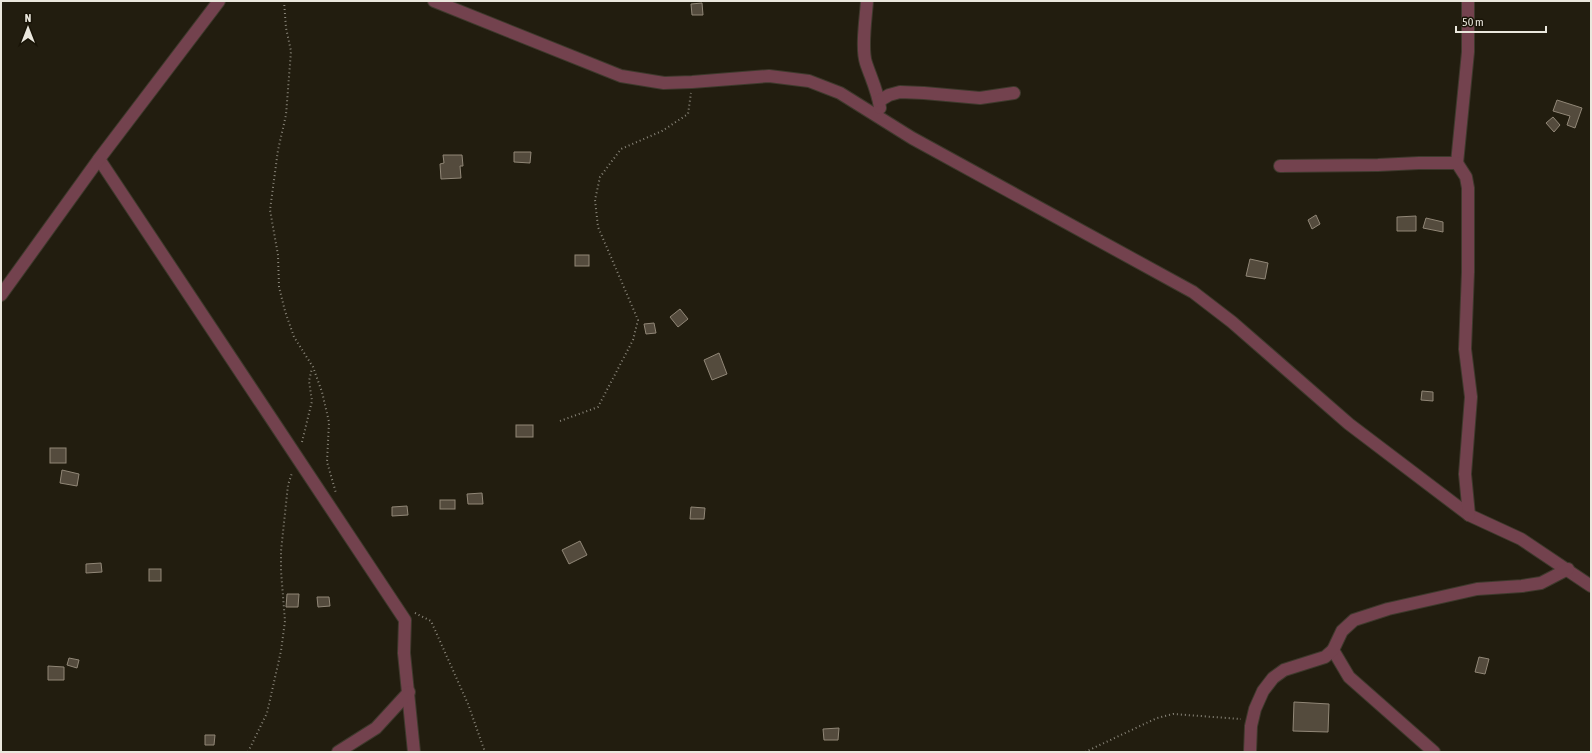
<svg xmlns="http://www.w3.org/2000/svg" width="1592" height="753" font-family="'Asap Condensed',sans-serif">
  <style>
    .building { fill: #544b3d; stroke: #918777 }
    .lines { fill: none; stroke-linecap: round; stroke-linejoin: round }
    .minor-casing { stroke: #3e392c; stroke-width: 14 }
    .path { stroke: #898579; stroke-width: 2; stroke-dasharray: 1 3; stroke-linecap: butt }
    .minor { stroke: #73424e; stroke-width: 12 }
  </style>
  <rect width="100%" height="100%" fill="#221d0f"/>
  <g class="building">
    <polygon points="702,3 703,15 692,15 691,4"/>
    <polygon points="1557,100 1582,108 1575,128 1567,125 1570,116 1553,111"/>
    <polygon points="1553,117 1560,125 1554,132 1546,123"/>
    <polygon points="514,152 531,152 530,163 514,162"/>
    <polygon points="443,155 462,155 463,166 460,166 461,178 441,179 440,164 444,163"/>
    <polygon points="1316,215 1320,224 1312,229 1308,220"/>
    <polygon points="1416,216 1416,231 1397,231 1397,217"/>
    <polygon points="1426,218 1443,222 1443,232 1423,228"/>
    <rect x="575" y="255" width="14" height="11"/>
    <polygon points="1250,259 1268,263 1265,279 1246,276"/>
    <polygon points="680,309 688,319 678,327 670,317"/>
    <polygon points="654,323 656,333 646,334 644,324"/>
    <polygon points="719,353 727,374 712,380 704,360"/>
    <polygon points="1422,391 1433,392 1433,401 1421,400"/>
    <rect x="516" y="425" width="17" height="12"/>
    <rect x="50" y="448" width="16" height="15"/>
    <polygon points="62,470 79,474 77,486 60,483"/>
    <polygon points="482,493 483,504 468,504 467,494"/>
    <rect x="440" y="500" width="15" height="9"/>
    <polygon points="407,506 408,515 392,516 392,507"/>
    <polygon points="691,507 705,508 704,519 690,519"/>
    <polygon points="580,541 587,555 569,564 562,550"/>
    <polygon points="101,563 102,572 86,573 86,564"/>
    <rect x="149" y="569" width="12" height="12"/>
    <polygon points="287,594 299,594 298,607 286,607"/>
    <polygon points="317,597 329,597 330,606 318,607"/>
    <polygon points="1479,657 1489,659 1485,674 1475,672"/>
    <polygon points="69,658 79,660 77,668 67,665"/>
    <polygon points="48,666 64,667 64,680 48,680"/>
    <polygon points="1294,702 1329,704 1328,732 1293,731"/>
    <polygon points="839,728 838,740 824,740 823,729"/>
    <polygon points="205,735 215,735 214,745 205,745"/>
  </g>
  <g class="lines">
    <defs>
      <g id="minor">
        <polyline points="434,1 621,76 664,83 692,82 769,76 809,81 840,93 912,138 1193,292 1232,322 1349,424 1469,515 1521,539 1591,586"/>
        <path d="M867,1C866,17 861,48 866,63C871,78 878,92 880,108"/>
        <polyline points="879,101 889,95 900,92 924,93 980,98 1014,93"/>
        <polyline points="99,159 405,620 404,653 414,752"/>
        <polyline points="1457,163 1468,52 1468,1"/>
        <polyline points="1280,166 1378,165 1419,163 1457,163 1466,177 1468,188 1468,272 1465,349 1471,397 1465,474 1469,515"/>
        <polyline points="1,295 99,159 219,1"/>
        <polyline points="1333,650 1349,677 1434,752"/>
        <polyline points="338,752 376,728 409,692"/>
        <polyline points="1250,752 1251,726 1255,709 1263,691 1273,678 1284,670 1325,657 1333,650 1342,631 1354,620 1388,609 1477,589 1522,586 1541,583 1568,569"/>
      </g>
    </defs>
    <use href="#minor" class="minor-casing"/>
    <g class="path">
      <polyline points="284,1 286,28 291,51 286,115 278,150 270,210 278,255 279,287 285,311 294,337 313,367 322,392 329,422 327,462 336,493"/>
      <polyline points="560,421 598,407 633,340 638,320 598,227 595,200 600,177 621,149 662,131 688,114 691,93"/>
      <polyline points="302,442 312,401 309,381 312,368"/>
      <polyline points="415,613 431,621 468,704 485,752"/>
      <polyline points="248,752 267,713 281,651 285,621 281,571 281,551 288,485 292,473"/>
      <polyline points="1085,752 1157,718 1173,714 1241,719"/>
    </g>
    <use href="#minor" class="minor"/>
  </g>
  <rect width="1592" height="753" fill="none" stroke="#eae7dd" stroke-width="4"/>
  <g transform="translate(28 28)" stroke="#191407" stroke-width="3" paint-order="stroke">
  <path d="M0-3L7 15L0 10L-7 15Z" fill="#eae7dd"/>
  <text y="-6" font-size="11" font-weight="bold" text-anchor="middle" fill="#eae7dd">N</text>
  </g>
  <path d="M1456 26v6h90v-6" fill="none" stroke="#eae7dd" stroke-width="2"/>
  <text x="1462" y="26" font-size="12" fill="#eae7dd" stroke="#191407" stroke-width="3" paint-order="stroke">50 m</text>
</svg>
